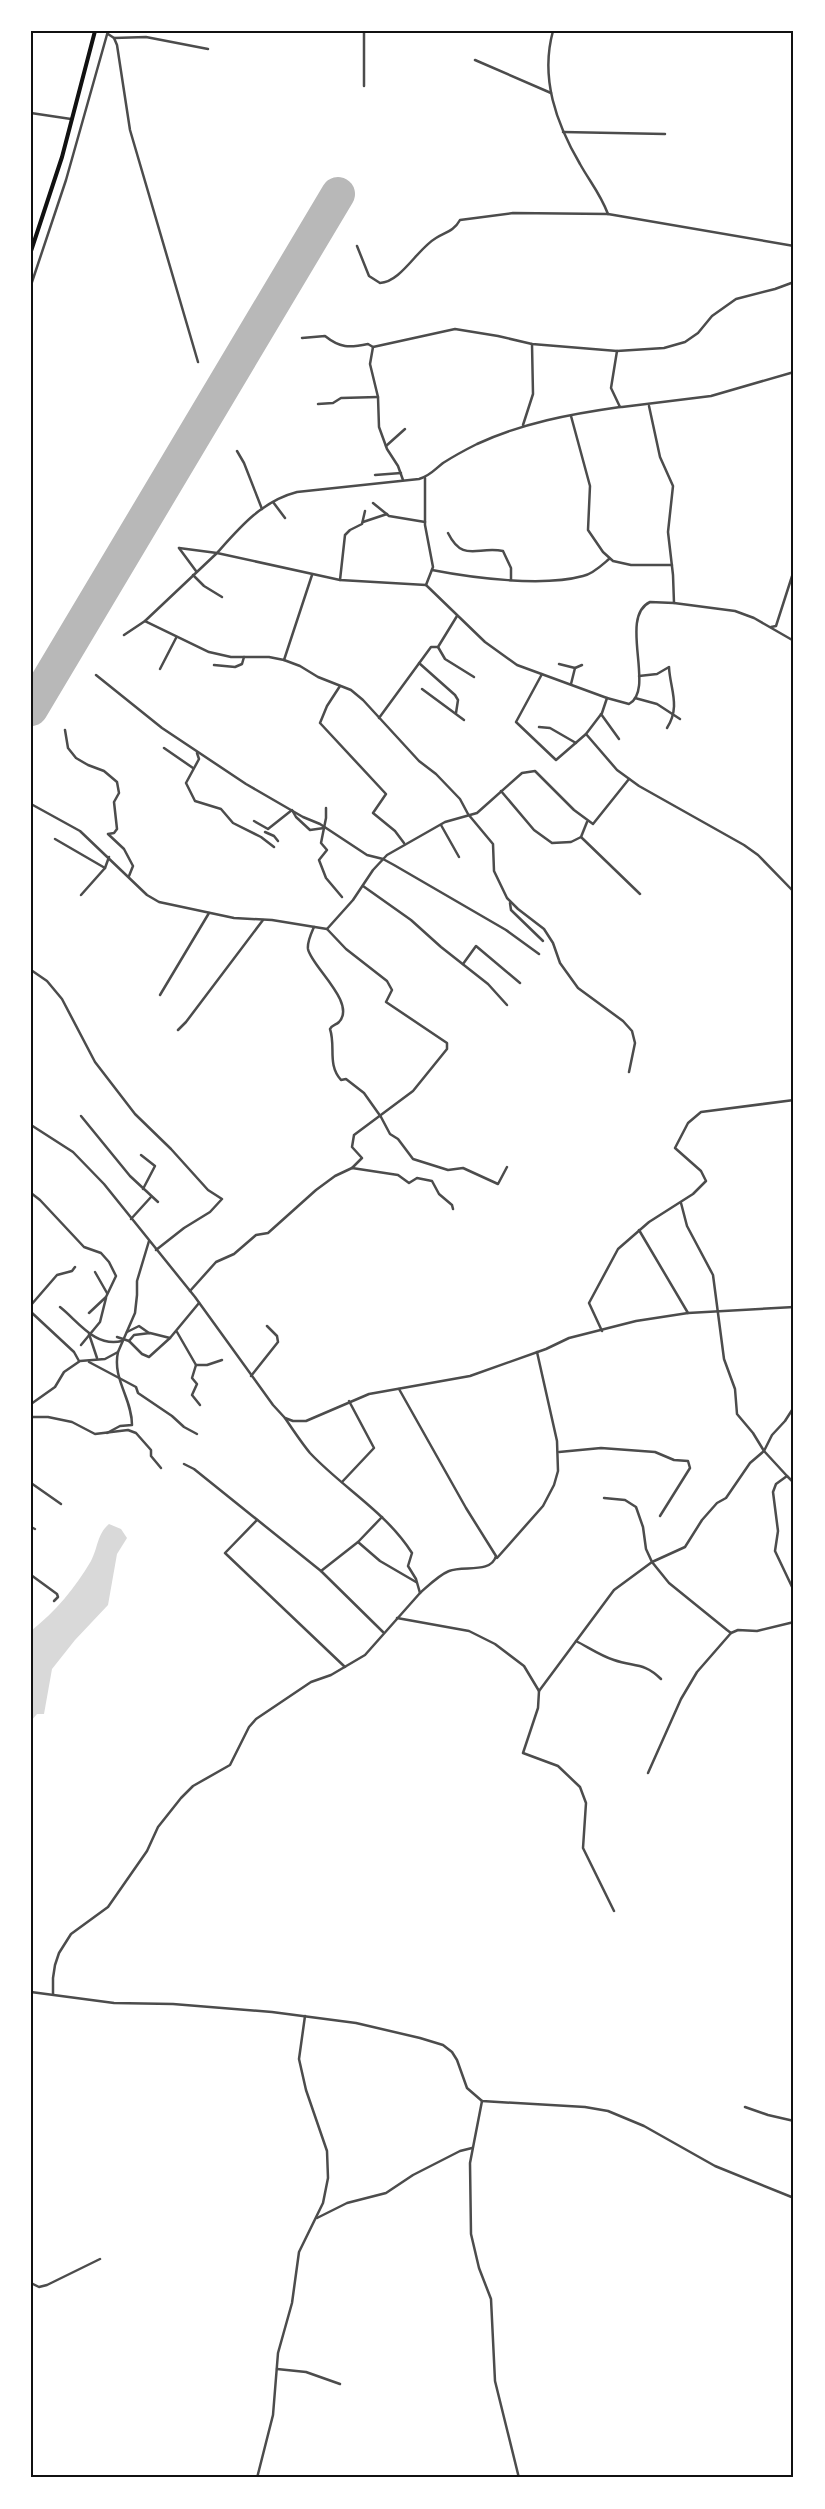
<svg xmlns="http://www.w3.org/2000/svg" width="825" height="2509" font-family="Commissioner,sans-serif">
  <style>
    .water { fill: #d9d9d9 }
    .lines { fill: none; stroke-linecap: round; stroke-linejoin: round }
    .runway { stroke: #b8b8b8; stroke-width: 34 }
    .minor { stroke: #4c4c4c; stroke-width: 2.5 }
    .trunk { stroke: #111; stroke-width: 4 }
    .neatline { fill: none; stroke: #111; stroke-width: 2 }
  </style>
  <rect width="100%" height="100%" fill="#fff"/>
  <path class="water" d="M109,1524L121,1529L127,1538L117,1554L108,1605L75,1640L52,1669L44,1714H37L31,1721V1631C56,1611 75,1588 91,1561C98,1548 97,1534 109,1524Z"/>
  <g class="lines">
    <polyline class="runway" points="31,709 338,194"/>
    <g class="minor">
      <path d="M553,31C540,78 556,123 580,164C590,182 600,193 608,214"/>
      <polyline points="108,34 114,38 117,45 130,130 198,362"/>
      <polyline points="114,38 146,37 208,49"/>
      <polyline points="475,60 551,93"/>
      <polyline points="364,86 364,31"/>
      <polyline points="31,113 71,119"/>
      <polyline points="563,132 665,134"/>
      <path d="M357,246L369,276L380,283C401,282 417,249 436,238C446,232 454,231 460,220L513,213L608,214L794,246"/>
      <polyline points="31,285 66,180 108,31"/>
      <path d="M302,338L325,336C340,348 349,348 368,344L373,347L455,329L498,336L532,344L617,351L664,348L685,342L698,333L712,316L736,299L775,289L794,282"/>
      <polyline points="373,347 370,364 378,397 379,427 387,449 398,466 403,480"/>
      <polyline points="617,351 611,388 620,407 622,407 711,396 794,372"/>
      <polyline points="318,404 333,403 341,398 378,397"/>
      <polyline points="571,416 590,486 588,530 603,552 613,561 631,565 672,565"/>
      <polyline points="523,425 533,394 532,344"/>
      <polyline points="386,446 405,429"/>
      <polyline points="237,451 244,463 262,509"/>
      <polyline points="375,475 401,473"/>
      <polyline points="425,478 425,525 433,567 426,585"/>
      <polyline points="273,502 285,518"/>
      <polyline points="373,503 389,516 425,522"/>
      <polyline points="363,522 387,514"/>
      <path d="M448,533C463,563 477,546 503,551L511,568V580"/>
      <path d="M179,548L217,553C240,527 262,501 297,492L419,479C430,476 434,470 443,463C454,456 465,450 477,444C522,423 571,414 620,407"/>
      <polyline points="179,548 196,571"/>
      <path d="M432,570C473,578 543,587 583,576C593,574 602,565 609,559"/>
      <polyline points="193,575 204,586 222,597"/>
      <polyline points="340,580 345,535 350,530 362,524 365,511"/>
      <polyline points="674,603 735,611 754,618 794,641"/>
      <polyline points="145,621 209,652 231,657 269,657 284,660 300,666 318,677 351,690 363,700 419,761 436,774 460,799 468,814 493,844 494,871 507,898 518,909 544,929 553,943 560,963 578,988 623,1021 632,1031 635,1043 629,1072"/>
      <polyline points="771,627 776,626 794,570"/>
      <polyline points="124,635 145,621 217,553 340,580 426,585 485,642 517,665 607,698 602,713 586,734 617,770 639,786 744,845 758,855 794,892"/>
      <polyline points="438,647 445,659 474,677"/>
      <polyline points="284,660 312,575"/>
      <polyline points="419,663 455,695 458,700 456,713"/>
      <polyline points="559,664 575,668 571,684"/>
      <polyline points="214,665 235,667 242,664 244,657"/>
      <polyline points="575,668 582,665"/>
      <polyline points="160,669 176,638"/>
      <polyline points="542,674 516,722 556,760 586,734"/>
      <polyline points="96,675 162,728 246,784 303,817 320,824 367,855 383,859 394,865 506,930 539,954"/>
      <path d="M639,676L657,674L669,667C670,689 681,706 667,728"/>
      <polyline points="340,686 327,706 320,723 386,794 373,813 395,831 404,843"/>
      <polyline points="422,689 464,720"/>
      <path d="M607,698L629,704C656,690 618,617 650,602L674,603L673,575L668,532L673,486L660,457L649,406"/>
      <polyline points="635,698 657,704 680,719"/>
      <polyline points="601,714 619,739"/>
      <polyline points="379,718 431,647 438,647 457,616"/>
      <polyline points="539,727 550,728 576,743"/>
      <polyline points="65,730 68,748 76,758 88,765 104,771 117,782 119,793 114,802 117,829 114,833 108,834 124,849 133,866 129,876"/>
      <polyline points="164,748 193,768"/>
      <polyline points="197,753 199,759 186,783 195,801 221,809 233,823 261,837 274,847"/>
      <polyline points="501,791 534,830 552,843 571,842 581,837 640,894"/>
      <polyline points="31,804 80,831 147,895 159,902 234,918 272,920 327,929 353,900 373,870 387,855 445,822 477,813 522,773 535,771 574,810 593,824 629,779"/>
      <polyline points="326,808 326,818 321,843 327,850 319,860 326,878 342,897"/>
      <polyline points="254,821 268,829 292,810 296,817 310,830 324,828"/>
      <polyline points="441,825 459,857"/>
      <polyline points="265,832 274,836 278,841"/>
      <polyline points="581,837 587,822"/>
      <polyline points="55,839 105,868"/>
      <polyline points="363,886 411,920 441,947 488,984 507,1005"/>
      <polyline points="81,895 105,868 109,857"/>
      <polyline points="510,903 511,910 543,941"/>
      <path d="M314,927C311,934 307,942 308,949C311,966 357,1003 339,1022C336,1025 332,1025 330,1029C336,1047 327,1064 341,1080L346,1079L364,1093L381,1117L390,1134L398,1139L413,1159L448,1170L463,1168L498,1184L507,1167"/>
      <polyline points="327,929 346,949 387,981 392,990 386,1002 447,1043 447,1049 413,1091 354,1135 352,1147 362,1158 352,1168"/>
      <polyline points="463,964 476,946 520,983"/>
      <polyline points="31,970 47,981 62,999 95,1062 135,1114 171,1149 208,1190 222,1199 210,1212 184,1228 156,1250"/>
      <polyline points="160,995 209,913"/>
      <polyline points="178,1030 186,1022 263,920"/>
      <polyline points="81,1116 130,1176 158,1202"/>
      <polyline points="31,1125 73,1152 104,1184 195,1297 273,1405 285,1418 293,1421 306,1421 369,1394 470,1376 546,1349 569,1338 636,1321 688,1313 794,1307"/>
      <polyline points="141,1155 155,1166 143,1189"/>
      <polyline points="31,1193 40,1200 84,1247 101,1253 109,1262 116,1276 106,1297 89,1313"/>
      <polyline points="681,1203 687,1226 713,1275 724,1359 735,1389 737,1414 753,1433 764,1451 787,1476 776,1484 773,1492 778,1531 775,1551 794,1591"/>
      <polyline points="131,1219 151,1197"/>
      <polyline points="639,1230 688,1313"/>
      <polyline points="95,1272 107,1293"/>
      <polyline points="190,1291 216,1262 234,1254 256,1235 268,1233 316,1190 335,1176 352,1168 398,1175 409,1183 417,1178 432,1181 439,1194 452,1205 453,1209"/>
      <polyline points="31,1305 57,1275 72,1271 75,1267"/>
      <path d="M60,1307C78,1321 95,1348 122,1341"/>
      <polyline points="31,1312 74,1352 79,1361"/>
      <polyline points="602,1331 589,1303 618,1249 649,1222 693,1194 706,1181 701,1171 675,1148 688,1123 701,1112 794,1100"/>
      <polyline points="127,1332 139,1326 149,1333"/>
      <polyline points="177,1332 196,1365 192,1378 197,1384 192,1395 200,1405"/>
      <polyline points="89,1334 97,1358"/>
      <polyline points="117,1337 129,1341 134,1335 150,1333 170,1338 199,1303"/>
      <polyline points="129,1341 142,1354 149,1357 170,1338"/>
      <polyline points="81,1345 100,1322 106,1298"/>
      <polyline points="89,1362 136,1387 138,1393 172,1416 184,1427 197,1434"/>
      <polyline points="196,1365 207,1365 222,1360"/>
      <polyline points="251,1376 278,1342 277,1336 267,1326"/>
      <path d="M399,1389L466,1508L496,1556C491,1574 463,1565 449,1571C439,1575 429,1585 420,1593"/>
      <polyline points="31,1404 55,1387 64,1372 80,1361 105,1359 118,1352 135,1313 137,1295 137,1281 149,1241"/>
      <polyline points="31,1417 48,1417 72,1422 95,1434 128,1430 136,1433 151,1450 151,1456 161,1468"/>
      <path d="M107,1433L120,1426L132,1425C132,1398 112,1379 118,1352"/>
      <polyline points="559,1452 601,1448 655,1452 674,1460 688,1461 690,1468 660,1516"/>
      <polyline points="184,1464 194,1469 321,1571 358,1542 382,1517"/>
      <polyline points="787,1476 794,1483"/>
      <polyline points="342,1482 374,1448 349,1401"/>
      <polyline points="31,1483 61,1504"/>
      <polyline points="604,1498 625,1500 636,1507 643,1527 646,1549 652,1562 669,1583 727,1630 731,1633 738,1630 757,1631 794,1622"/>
      <polyline points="257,1520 225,1553 345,1667"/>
      <polyline points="31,1527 35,1529"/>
      <polyline points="358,1542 380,1561 416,1582"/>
      <polyline points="497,1558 543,1506 554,1485 558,1471 557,1441 537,1352"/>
      <polyline points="321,1571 383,1632"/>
      <polyline points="31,1575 57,1594 58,1597 54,1601"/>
      <polyline points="397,1618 469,1631 495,1644 524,1666 539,1691 538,1708 523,1753 558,1766 580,1787 586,1803 583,1848 614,1911"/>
      <path d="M576,1641C588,1647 601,1656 614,1660C634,1667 644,1662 661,1679"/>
      <polyline points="539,1691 614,1590 652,1562 685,1547 702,1520 717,1503 726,1498 750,1463 764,1451 772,1435 785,1421 794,1407"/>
      <polyline points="648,1773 681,1699 697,1672 731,1633"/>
      <polyline points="31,1992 114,2003 173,2004 272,2012 356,2023 420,2038 443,2045 452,2052 457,2060 467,2088 482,2101 585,2107 608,2111 644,2126 715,2166 794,2198"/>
      <path d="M53,1994V1978L55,1965L59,1953L71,1934L108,1907L147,1851L158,1827L181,1798L193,1786L230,1765L249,1727L256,1719L311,1682L331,1675L365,1655L420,1593L416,1579L408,1566L412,1553C386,1512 343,1488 310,1453C301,1442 293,1430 285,1418"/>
      <polyline points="482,2101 470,2163 471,2234 479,2268 491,2299 495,2381 519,2478"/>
      <polyline points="745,2107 768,2115 794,2121"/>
      <polyline points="317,2218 347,2203 386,2193 413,2175 460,2151 472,2148"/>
      <polyline points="31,2283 39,2287 47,2285 100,2259"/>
      <polyline points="277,2369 306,2372 340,2384"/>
      <polyline points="257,2478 273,2415 278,2353 292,2303 299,2252 323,2203 328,2178 327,2151 306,2090 299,2059 305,2016"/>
    </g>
    <polyline class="trunk" points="31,251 62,157 95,31"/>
  </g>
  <rect width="825" height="2509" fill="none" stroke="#ffffff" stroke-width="65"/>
  <rect x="32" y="32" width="760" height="2444" class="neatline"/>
</svg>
